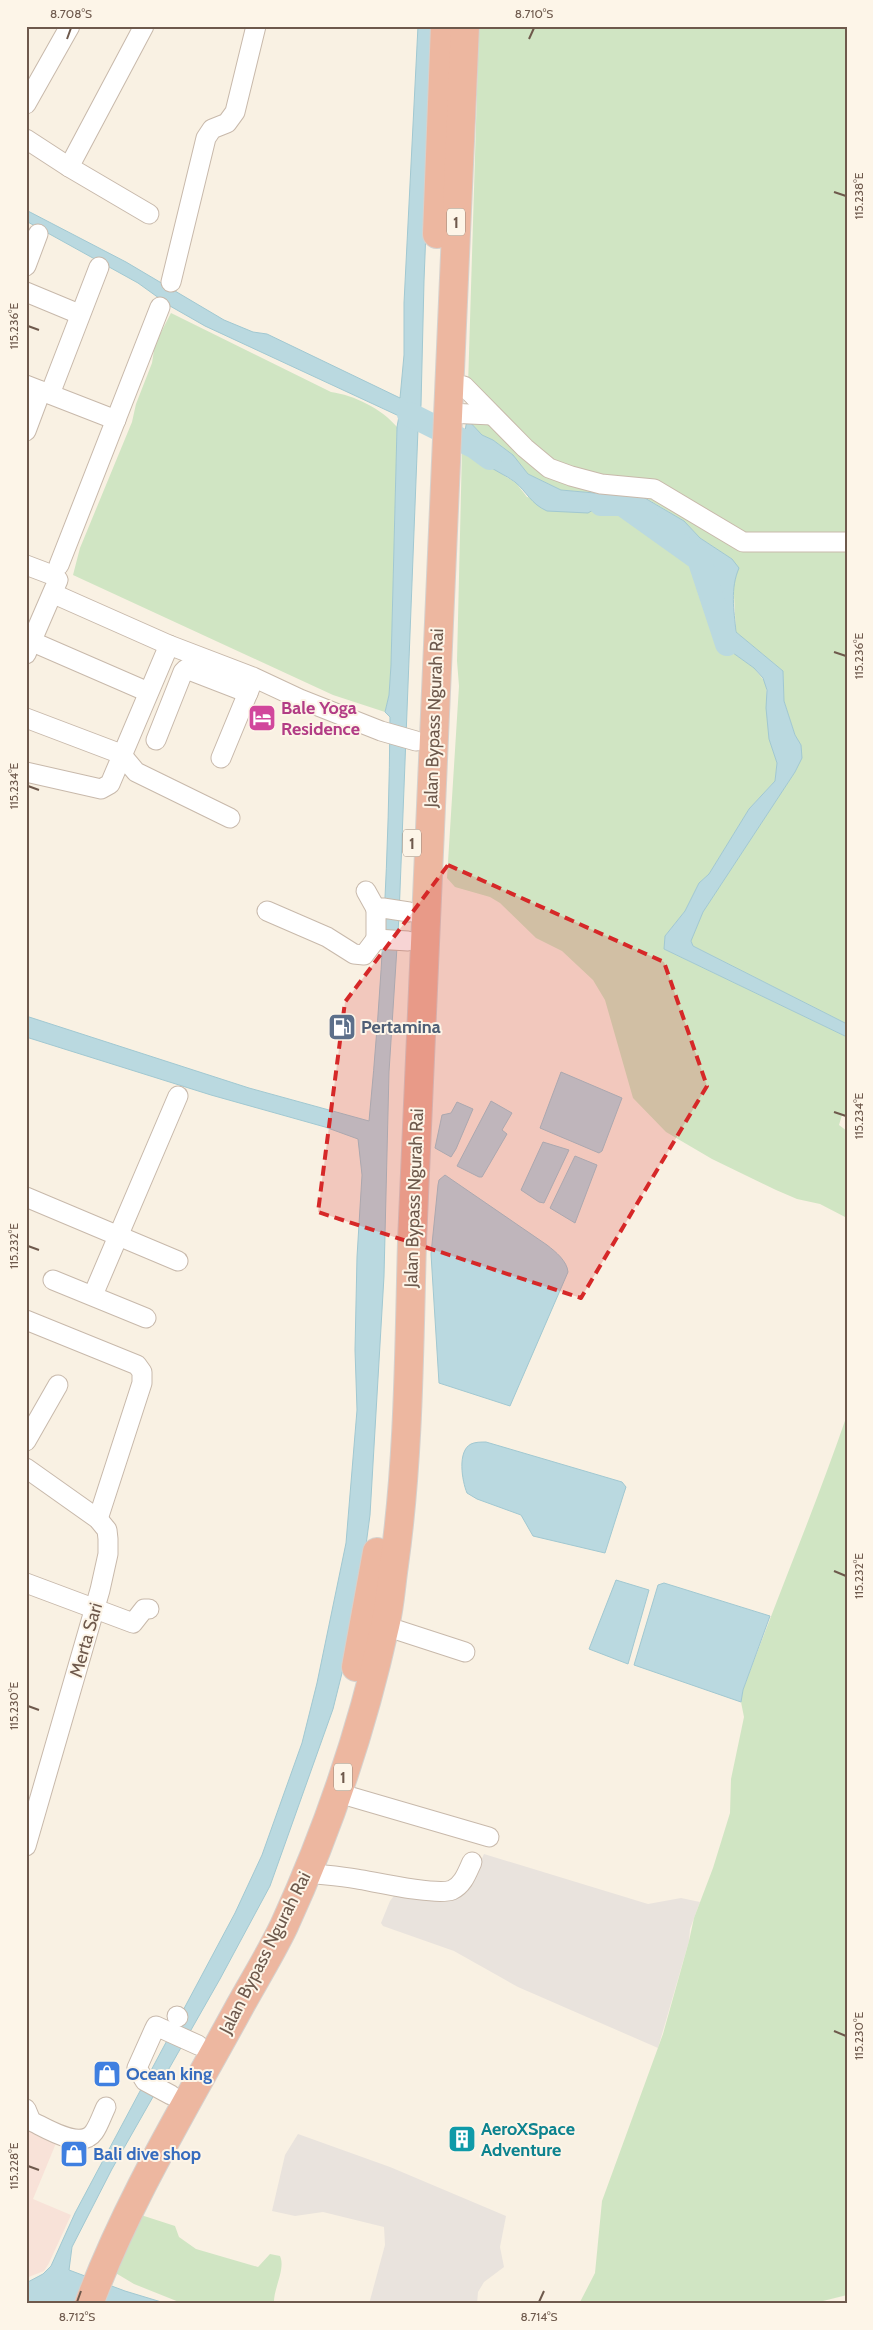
<svg xmlns="http://www.w3.org/2000/svg" width="873" height="2330" font-family="Cabin,sans-serif">
  <style>
    .commercial { fill: #f8e2d8 }
    .industrial { fill: #e9e3dd }
    .green { fill: #d0e5c3 }
    .water { fill: #bad9e0; stroke: #a1c8d1 }
    .lines { fill: none; stroke-linecap: round; stroke-linejoin: round }
    .river { stroke: #bad9e0; stroke-width: 24 }
    .minor-casing { stroke: #c8b9ab; stroke-width: 21 }
    .highway-casing { stroke: #d6d1cd; stroke-width: 30 }
    .minor { stroke: #fff; stroke-width: 19 }
    .highway { stroke: #edb7a0; stroke-width: 28 }
    .marked { fill: #d62828; fill-opacity: 0.2; stroke: #d62828; stroke-width: 4; stroke-dasharray: 10 6; stroke-linejoin: round }
    .ticks { fill: none; stroke: #6e594c; stroke-width: 2 }
    .labels { text-anchor: middle; stroke-width: 4; stroke-linejoin: round; paint-order: stroke }
    .shield { fill: #fdf5e8; stroke: #99887b; stroke-width: 1 }
    .shield-label { font-size: 16px; font-weight: bold; fill: #6e594c }
    .hotel-label { font-size: 18px; font-weight: bold; fill: #b23c85; stroke: #fdf5e8; text-anchor: start }
    .street-label { font-size: 18px; fill: #6e594c; stroke: #fdf5e8 }
    .service-label { font-size: 18px; font-weight: bold; fill: #4e5e75; stroke: #fdf5e8; text-anchor: start }
    .shop-label { font-size: 18px; font-weight: bold; fill: #366cbe; stroke: #fdf5e8; text-anchor: start }
    .culture-label { font-size: 18px; font-weight: bold; fill: #0d838f; stroke: #fdf5e8; text-anchor: start }
    .neatline { fill: none; stroke: #6e594c; stroke-width: 2 }
    .ticks-label { font-size: 12px; text-anchor: middle; fill: #6e594c }
  </style>
  <rect width="100%" height="100%" fill="#f9f1e3"/>
  <polygon class="commercial" points="26,2116 61,2131 33,2199 71,2215 49,2263 44,2271 26,2278"/>
  <g class="industrial">
    <polygon points="484,1854 648,1904 681,1898 700,1902 690,1929 689,1941 658,2048 518,1987 454,1951 383,1926 381,1923 390,1901 397,1892 470,1886"/>
    <polygon points="298,2134 390,2167 506,2216 500,2247 504,2267 484,2282 478,2292 477,2304 369,2304 385,2245 384,2227 323,2212 295,2216 272,2211 285,2155"/>
  </g>
  <g class="green">
    <polygon points="479,26 847,26 847,1024 693,946 691,940 703,912 795,772 801,758 801,745 795,735 784,701 783,671 736,632 732,559 700,538 684,521 639,494 628,496 561,490 528,474 513,455 493,440 482,435 467,419"/>
    <path d="M171,313L331,392C354,395 382,409 397,427L391,665L389,695L385,712L333,695L73,575L80,548L132,422L136,404L152,363L155,344Z"/>
    <polygon points="467,447 485,463 516,483 527,497 593,510 613,508 640,512 713,573 718,592 716,627 722,645 754,668 766,683 769,738 777,763 775,781 749,809 709,874 699,883 685,911 665,936 664,949 847,1037 847,1116 842,1115 839,1125 847,1131 847,1218 820,1204 797,1199 776,1190 712,1159 666,1132 633,1098 605,1000 593,980 562,951 536,938 500,903 490,897 455,887 447,878 459,686 457,661 462,450"/>
    <path d="M847,1415V2295L811,2304H579L595,2273L602,2201L663,2034L689,1941L694,1918L713,1868L730,1813L731,1779L744,1717L741,1702L743,1690C777,1598 815,1508 847,1415Z"/>
    <path d="M141,2215L175,2226L179,2237L196,2249L258,2267L270,2254L280,2256C286,2269 273,2289 274,2304H184L134,2284L114,2272Z"/>
  </g>
  <g class="water">
    <path d="M418,26H434L424,281L421,405L418,429L399,916L389,1072L384,1276L370,1515L357,1613L333,1709L270,1886L220,1979L112,2169L72,2247L69,2270L125,2291L168,2304H26V2283L43,2274L51,2266L75,2213L235,1913L262,1855L302,1743L317,1683L346,1543L357,1410L355,1350L357,1257L362,1175L358,1139L325,1127L211,1095L26,1037V1016L249,1088L369,1121C382,987 389,851 390,717L385,712L389,695L391,665L397,427L399,416L205,326L170,306L138,283L26,221V210L126,262L224,320L253,332L267,334L400,398L404,355V303Z"/>
    <path d="M467,419L482,435L493,440L513,455L528,474L561,490L628,496L638,494L684,521L700,538L732,559L739,568C730,589 734,610 736,632L783,671L784,701L795,735L801,745L802,758L795,772L703,912L691,941L693,946L847,1024V1037L664,949L665,936L685,911L699,883L709,874L749,809L775,781L777,763L769,739L766,708L767,690L763,678L754,668L722,645L716,627L718,592L713,573L640,512L613,508L593,510L588,513L547,511C531,504 527,492 515,482C506,475 494,471 485,463C479,458 475,451 467,447L462,450Z"/>
    <polygon points="561,1072 622,1098 602,1151 599,1153 540,1128"/>
    <polygon points="491,1101 512,1113 502,1130 507,1134 482,1177 479,1177 457,1166"/>
    <polygon points="457,1102 473,1109 456,1149 451,1157 435,1148 442,1115 451,1113"/>
    <polygon points="543,1142 569,1150 544,1203 539,1202 521,1190"/>
    <polygon points="575,1156 597,1165 575,1223 550,1208"/>
    <path d="M445,1175L547,1245C556,1252 567,1261 568,1272L510,1406L439,1383L431,1254L438,1185L439,1180Z"/>
    <path d="M486,1442L622,1482L626,1487L624,1493L605,1553L533,1536L521,1515L477,1499L467,1493C462,1481 457,1451 471,1444C475,1442 481,1442 486,1442Z"/>
    <polygon points="616,1580 649,1590 628,1664 589,1649"/>
    <polygon points="664,1583 770,1616 743,1690 741,1702 634,1665 658,1585"/>
  </g>
  <g class="lines">
    <g class="river">
      <polyline points="409,414 475,447 490,458"/>
      <polyline points="601,504 622,504 699,559 727,644"/>
    </g>
    <defs>
      <g id="minor">
        <polyline points="26,104 70,26"/>
        <polyline points="26,139 69,167 149,214"/>
        <polyline points="69,167 144,26"/>
        <polyline points="26,266 38,234"/>
        <polyline points="171,282 206,138 212,129 227,123 235,112 256,26"/>
        <polyline points="26,292 79,314"/>
        <polyline points="449,383 464,386 525,448 549,468 571,476 601,484 654,489 743,542 847,542"/>
        <polyline points="26,385 116,420"/>
        <polyline points="50,394 99,267"/>
        <polyline points="448,413 492,415"/>
        <polyline points="26,431 41,391"/>
        <polyline points="26,565 55,576 58,580 26,654"/>
        <polyline points="59,565 160,307"/>
        <polyline points="54,594 169,645 253,677 300,699 381,731 416,741"/>
        <polyline points="26,639 148,692"/>
        <polyline points="26,718 121,754 136,772 230,818"/>
        <polyline points="156,740 183,672 186,669 248,693"/>
        <polyline points="221,758 252,683"/>
        <polyline points="26,772 101,789 110,784 169,645"/>
        <polyline points="366,891 376,909"/>
        <polyline points="267,911 327,937 354,954 364,955 376,939 408,941"/>
        <polyline points="376,939 376,909 383,908 409,912"/>
        <polyline points="26,1197 178,1261"/>
        <polyline points="53,1280 146,1318"/>
        <polyline points="93,1295 178,1096"/>
        <polyline points="26,1320 137,1365 142,1372 142,1383 98,1519"/>
        <polyline points="26,1441 58,1385"/>
        <polyline points="26,1468 98,1519 107,1530 108,1539 108,1554 100,1590 26,1846"/>
        <polyline points="26,1583 133,1623 144,1609 149,1609"/>
        <polyline points="385,1626 465,1652"/>
        <polyline points="338,1793 489,1837"/>
        <path d="M307,1873C323,1875 340,1876 357,1879C376,1882 436,1896 452,1890C463,1885 467,1873 472,1862"/>
        <polyline points="177,2016 178,2017"/>
        <polyline points="171,2095 145,2081 137,2068 154,2030 156,2026 198,2045"/>
        <path d="M26,2109L31,2121C46,2128 81,2151 94,2132C99,2125 102,2115 106,2107"/>
      </g>
      <g id="highway">
        <polyline points="437,234 445,26"/>
        <polyline points="356,1667 377,1552"/>
        <path d="M89,2304C127,2201 188,2102 240,2006C255,1979 271,1953 284,1926C328,1830 362,1730 385,1626C390,1606 391,1585 394,1565C409,1458 409,1350 412,1242L465,26"/>
      </g>
    </defs>
    <use href="#minor" class="minor-casing"/>
    <use href="#highway" class="highway-casing"/>
    <use href="#minor" class="minor"/>
    <use href="#highway" class="highway"/>
  </g>
  <path class="marked" d="M448,865L664,962L707,1086L581,1298L318,1212L345,1002Z"/>
  <path class="ticks" d="M67,39L71,28M529,39L534,28M834,192L846,196M28,326L39,330M834,652L846,656M28,786L39,790M834,1112L846,1116M28,1246L39,1250M834,1571L846,1576M28,1706L39,1710M834,2031L846,2036M28,2166L39,2170M77,2302L81,2291M539,2302L544,2291"/>
  <defs>
    <symbol id="hotel-square" viewBox="-11 -11 22 22"><rect x="-9" y="-9" width="18" height="18" rx="4" fill="#d1479c" stroke="#fdf5e8"/><path d="M-6-4.5h1.5V1H6V5H4.5V3h-9V5H-6ZM-4 0a1.8 1.8 0 1 1 3.6 0ZM.5 0V-2.5h3Q6-2.5 6 0Z" fill="#fff"/></symbol>
    <symbol id="fuel-square" viewBox="-11 -11 22 22"><rect x="-9" y="-9" width="18" height="18" rx="4" fill="#5c6f8a" stroke="#fdf5e8"/><path d="M-5.5-6h7V0h2V4h1.3V-2.5L3-4.5l.8-.8L6-3V5H2.5V1h-1V6h-7ZM-4.2-4.7v3.2H.2V-4.7Z" fill="#fff"/></symbol>
    <symbol id="shop-square" viewBox="-11 -11 22 22"><rect x="-9" y="-9" width="18" height="18" rx="4" fill="#3f7fe0" stroke="#fdf5e8"/><path d="M-5-2.5h2.3a2.7 3.5 0 0 1 5.4 0H5L5.5 6h-11ZM-1.5-2.5h3a1.5 2.3 0 0 0-3 0Z" fill="#fff"/></symbol>
    <symbol id="building-square" viewBox="-11 -11 22 22"><rect x="-9" y="-9" width="18" height="18" rx="4" fill="#0f9aa8" stroke="#fdf5e8"/><path d="M-4-6H4V6H1V3H-1V6H-4ZM-2.5-4.3h1.7v1.8h-1.7ZM.8-4.3h1.7v1.8H.8ZM-2.5-1h1.7V.8h-1.7ZM.8-1h1.7V.8H.8Z" fill="#fff"/></symbol>
  </defs>
  <g fill-rule="evenodd">
    <use href="#hotel-square" x="246" y="702" width="32" height="32"/>
    <use href="#fuel-square" x="326" y="1011" width="32" height="32"/>
    <use href="#shop-square" x="91" y="2058" width="32" height="32"/>
    <use href="#building-square" x="446" y="2123" width="32" height="32"/>
    <use href="#shop-square" x="58" y="2138" width="32" height="32"/>
  </g>
  <g class="labels">
    <g class="shield">
      <rect x="447" y="208.5" width="18" height="27" rx="4"/>
      <rect x="403" y="829.5" width="18" height="27" rx="4"/>
      <rect x="334" y="1763.5" width="18" height="27" rx="4"/>
    </g>
    <g class="shield-label">
      <text x="456" y="228">1</text>
      <text x="412" y="849">1</text>
      <text x="343" y="1783">1</text>
    </g>
    <g class="hotel-label">
      <text x="281" y="714">Bale Yoga<tspan x="281" dy="21">Residence</tspan></text>
    </g>
    <g class="street-label">
      <text transform="translate(434 718) rotate(-88)" y="6">Jalan Bypass Ngurah Rai</text>
      <text transform="translate(414 1198) rotate(-88)" y="6">Jalan Bypass Ngurah Rai</text>
      <text transform="translate(86 1640) rotate(-74)" y="6">Merta Sari</text>
      <text transform="translate(265 1953) rotate(-63)" y="6">Jalan Bypass Ngurah Rai</text>
    </g>
    <g class="service-label">
      <text x="361" y="1033">Pertamina</text>
    </g>
    <g class="shop-label">
      <text x="126" y="2080">Ocean king</text>
      <text x="93" y="2160">Bali dive shop</text>
    </g>
    <g class="culture-label">
      <text x="481" y="2135">AeroXSpace<tspan x="481" dy="21">Adventure</tspan></text>
    </g>
  </g>
  <rect width="873" height="2330" fill="none" stroke="#fdf5e8" stroke-width="55"/>
  <rect x="28" y="28" width="818" height="2274" class="neatline"/>
  <g class="ticks-label">
    <text x="71" y="18">8.708°S</text>
    <text x="534" y="18">8.710°S</text>
    <text transform="translate(859 196) rotate(-90)" y="4">115.238°E</text>
    <text transform="translate(14 326) rotate(-90)" y="4">115.236°E</text>
    <text transform="translate(859 656) rotate(-90)" y="4">115.236°E</text>
    <text transform="translate(14 786) rotate(-90)" y="4">115.234°E</text>
    <text transform="translate(859 1116) rotate(-90)" y="4">115.234°E</text>
    <text transform="translate(14 1246) rotate(-90)" y="4">115.232°E</text>
    <text transform="translate(859 1576) rotate(-90)" y="4">115.232°E</text>
    <text transform="translate(14 1706) rotate(-90)" y="4">115.230°E</text>
    <text transform="translate(859 2036) rotate(-90)" y="4">115.230°E</text>
    <text transform="translate(14 2166) rotate(-90)" y="4">115.228°E</text>
    <text x="77" y="2321">8.712°S</text>
    <text x="539" y="2321">8.714°S</text>
  </g>
</svg>
